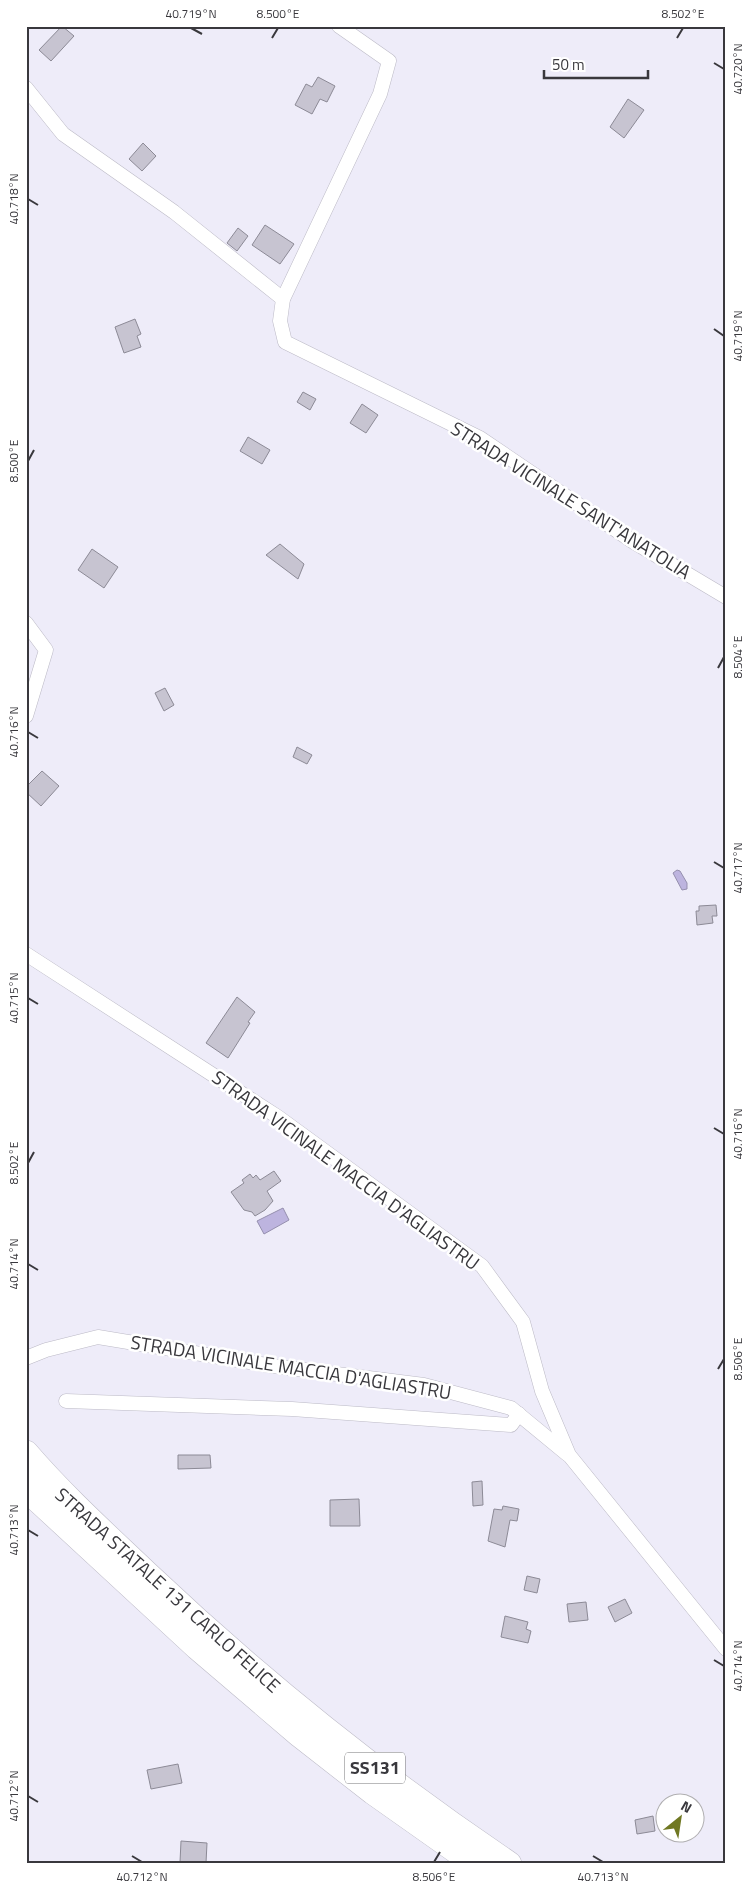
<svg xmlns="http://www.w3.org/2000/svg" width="752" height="1890" font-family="'Titillium Web',sans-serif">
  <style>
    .water { fill: #bdb4df; stroke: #958fae }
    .building { fill: #c7c4d1; stroke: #8c8a96 }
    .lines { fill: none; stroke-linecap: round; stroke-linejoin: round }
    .street-casing { stroke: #bcbac6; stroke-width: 15 }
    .highway-casing { stroke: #bcbac6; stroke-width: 26 }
    .street { stroke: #fff; stroke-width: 14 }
    .highway { stroke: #fff; stroke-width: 25 }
    .ticks { fill: none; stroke: #39383d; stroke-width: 2 }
    .labels { text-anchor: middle; stroke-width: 5; stroke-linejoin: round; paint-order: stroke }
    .shield { fill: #fff; stroke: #747477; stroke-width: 1 }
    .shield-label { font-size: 18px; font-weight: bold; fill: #39383d }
    .street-label { font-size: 19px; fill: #39383d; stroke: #fff }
    .neatline { fill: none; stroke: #39383d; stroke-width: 2 }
    .ticks-label { font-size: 12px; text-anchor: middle; fill: #39383d }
  </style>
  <rect width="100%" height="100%" fill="#eeecf9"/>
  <g class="water">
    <polygon points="677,870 680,871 687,883 687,889 682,890 673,873"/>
    <polygon points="283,1208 289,1220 264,1234 257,1221"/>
  </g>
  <g class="building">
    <polygon points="62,26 74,36 51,61 39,50"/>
    <polygon points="318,77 335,86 327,102 320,99 312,114 295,105 306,84 312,87"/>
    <polygon points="628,99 644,110 624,138 610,127"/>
    <polygon points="143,143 156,156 142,171 129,159"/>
    <polygon points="265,225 294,244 280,264 252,245"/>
    <polygon points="238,228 248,236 237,251 227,243"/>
    <polygon points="135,319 141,334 137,336 141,347 124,353 115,327"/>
    <polygon points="303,392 316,399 310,410 297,402"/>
    <polygon points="362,404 378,415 366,433 350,423"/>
    <polygon points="248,437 270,450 262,464 240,451"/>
    <polygon points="280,544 304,564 298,579 266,555"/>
    <polygon points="92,549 118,567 104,588 78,570"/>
    <polygon points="165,688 174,705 164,711 155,693"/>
    <polygon points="297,747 312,755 307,764 293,757"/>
    <polygon points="42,771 59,786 41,806 26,792 26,787"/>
    <polygon points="716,905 717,916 712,916 713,923 697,925 696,911 699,911 699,906"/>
    <polygon points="237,997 255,1012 248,1022 250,1023 228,1058 206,1043"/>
    <polygon points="274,1171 281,1181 267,1191 273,1201 265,1210 255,1216 252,1212 244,1210 231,1192 244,1183 242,1180 250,1174 253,1178 256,1175 260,1180"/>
    <polygon points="178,1455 210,1455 211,1468 178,1469"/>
    <polygon points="482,1481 483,1505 473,1506 472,1482"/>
    <polygon points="359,1499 360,1526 330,1526 330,1500"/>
    <polygon points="503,1506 519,1509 517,1521 510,1520 505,1547 488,1541 494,1509 502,1510"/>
    <polygon points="527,1576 540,1579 537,1593 524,1590"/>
    <polygon points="625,1599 632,1613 615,1622 608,1607"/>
    <polygon points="586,1602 588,1620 569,1622 567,1604"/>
    <polygon points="505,1616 528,1622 526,1629 531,1631 528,1643 501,1637"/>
    <polygon points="178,1764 182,1783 151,1789 147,1770"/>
    <polygon points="653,1816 655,1831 637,1834 635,1820"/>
    <polygon points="181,1841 207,1843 206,1863 180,1862"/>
  </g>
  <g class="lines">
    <defs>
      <g id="street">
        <polyline points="339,26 389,61 380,94 283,299 280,321 285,342 480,438 632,541 726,597"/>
        <polyline points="26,88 63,134 174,212 283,299"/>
        <polyline points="26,623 46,650 26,716"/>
        <polyline points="26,954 278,1117 482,1266 523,1322 542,1391 569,1455 726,1649"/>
        <polyline points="26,1358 46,1350 98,1337 273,1366 424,1385 511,1408 567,1454"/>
        <polyline points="66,1401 292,1409 511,1425 519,1414"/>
      </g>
      <g id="highway">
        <path d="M26,1453C63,1496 105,1534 146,1573C259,1680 380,1777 509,1864"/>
        <polyline points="26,1486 39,1501 197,1647 300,1735 373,1792 475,1864"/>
      </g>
    </defs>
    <use href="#street" class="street-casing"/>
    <use href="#highway" class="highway-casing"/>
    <use href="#street" class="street"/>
    <use href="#highway" class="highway"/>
  </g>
  <path class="ticks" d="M191,28L202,34M272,38L278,28M677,38L683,28M714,63L724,69M28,199L38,205M714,329L724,336M28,461L34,450M718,668L724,657M28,732L38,738M714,862L724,868M28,998L38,1004M714,1128L724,1134M28,1163L34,1152M28,1264L38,1270M718,1369L724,1359M28,1530L38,1536M714,1660L724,1666M28,1796L38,1802M132,1856L142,1862M593,1856L603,1862M434,1862L440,1852"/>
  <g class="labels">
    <rect class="shield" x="345" y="1752.5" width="60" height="31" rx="4"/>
    <g class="shield-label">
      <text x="375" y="1774">SS131</text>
    </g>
    <g class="street-label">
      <text transform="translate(571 500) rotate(32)" y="7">STRADA VICINALE SANT'ANATOLIA</text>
      <text transform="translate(346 1170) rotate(36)" y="7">STRADA VICINALE MACCIA D'AGLIASTRU</text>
      <text transform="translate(291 1367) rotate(9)" y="7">STRADA VICINALE MACCIA D'AGLIASTRU</text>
      <text transform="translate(168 1590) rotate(42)" y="7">STRADA STATALE 131 CARLO FELICE</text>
    </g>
  </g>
  <rect width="752" height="1890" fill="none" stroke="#ffffff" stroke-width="55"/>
  <g transform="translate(680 1818) rotate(30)"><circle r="24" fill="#ffffff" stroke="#b0afb1"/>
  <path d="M0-4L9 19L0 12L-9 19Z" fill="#707822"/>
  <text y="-8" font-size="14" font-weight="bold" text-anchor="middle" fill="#39383d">N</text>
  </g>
  <path d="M544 70v8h104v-8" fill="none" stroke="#39383d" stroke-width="2.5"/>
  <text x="552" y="70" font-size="15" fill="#39383d" stroke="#ffffff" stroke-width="4" paint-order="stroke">50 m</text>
  <rect x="28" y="28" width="696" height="1834" class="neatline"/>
  <g class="ticks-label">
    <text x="191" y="18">40.719°N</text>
    <text x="278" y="18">8.500°E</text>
    <text x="683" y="18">8.502°E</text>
    <text transform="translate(738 69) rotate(-90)" y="4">40.720°N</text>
    <text transform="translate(14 199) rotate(-90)" y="4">40.718°N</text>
    <text transform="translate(738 336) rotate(-90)" y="4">40.719°N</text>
    <text transform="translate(14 461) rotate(-90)" y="4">8.500°E</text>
    <text transform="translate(738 657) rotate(-90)" y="4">8.504°E</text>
    <text transform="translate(14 732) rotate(-90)" y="4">40.716°N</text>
    <text transform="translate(738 868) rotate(-90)" y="4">40.717°N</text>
    <text transform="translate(14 998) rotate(-90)" y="4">40.715°N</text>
    <text transform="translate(738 1134) rotate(-90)" y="4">40.716°N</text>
    <text transform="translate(14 1163) rotate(-90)" y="4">8.502°E</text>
    <text transform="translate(14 1264) rotate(-90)" y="4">40.714°N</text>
    <text transform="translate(738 1359) rotate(-90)" y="4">8.506°E</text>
    <text transform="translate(14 1530) rotate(-90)" y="4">40.713°N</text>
    <text transform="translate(738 1666) rotate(-90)" y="4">40.714°N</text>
    <text transform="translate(14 1796) rotate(-90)" y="4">40.712°N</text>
    <text x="142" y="1881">40.712°N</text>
    <text x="434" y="1881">8.506°E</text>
    <text x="603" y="1881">40.713°N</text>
  </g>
</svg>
